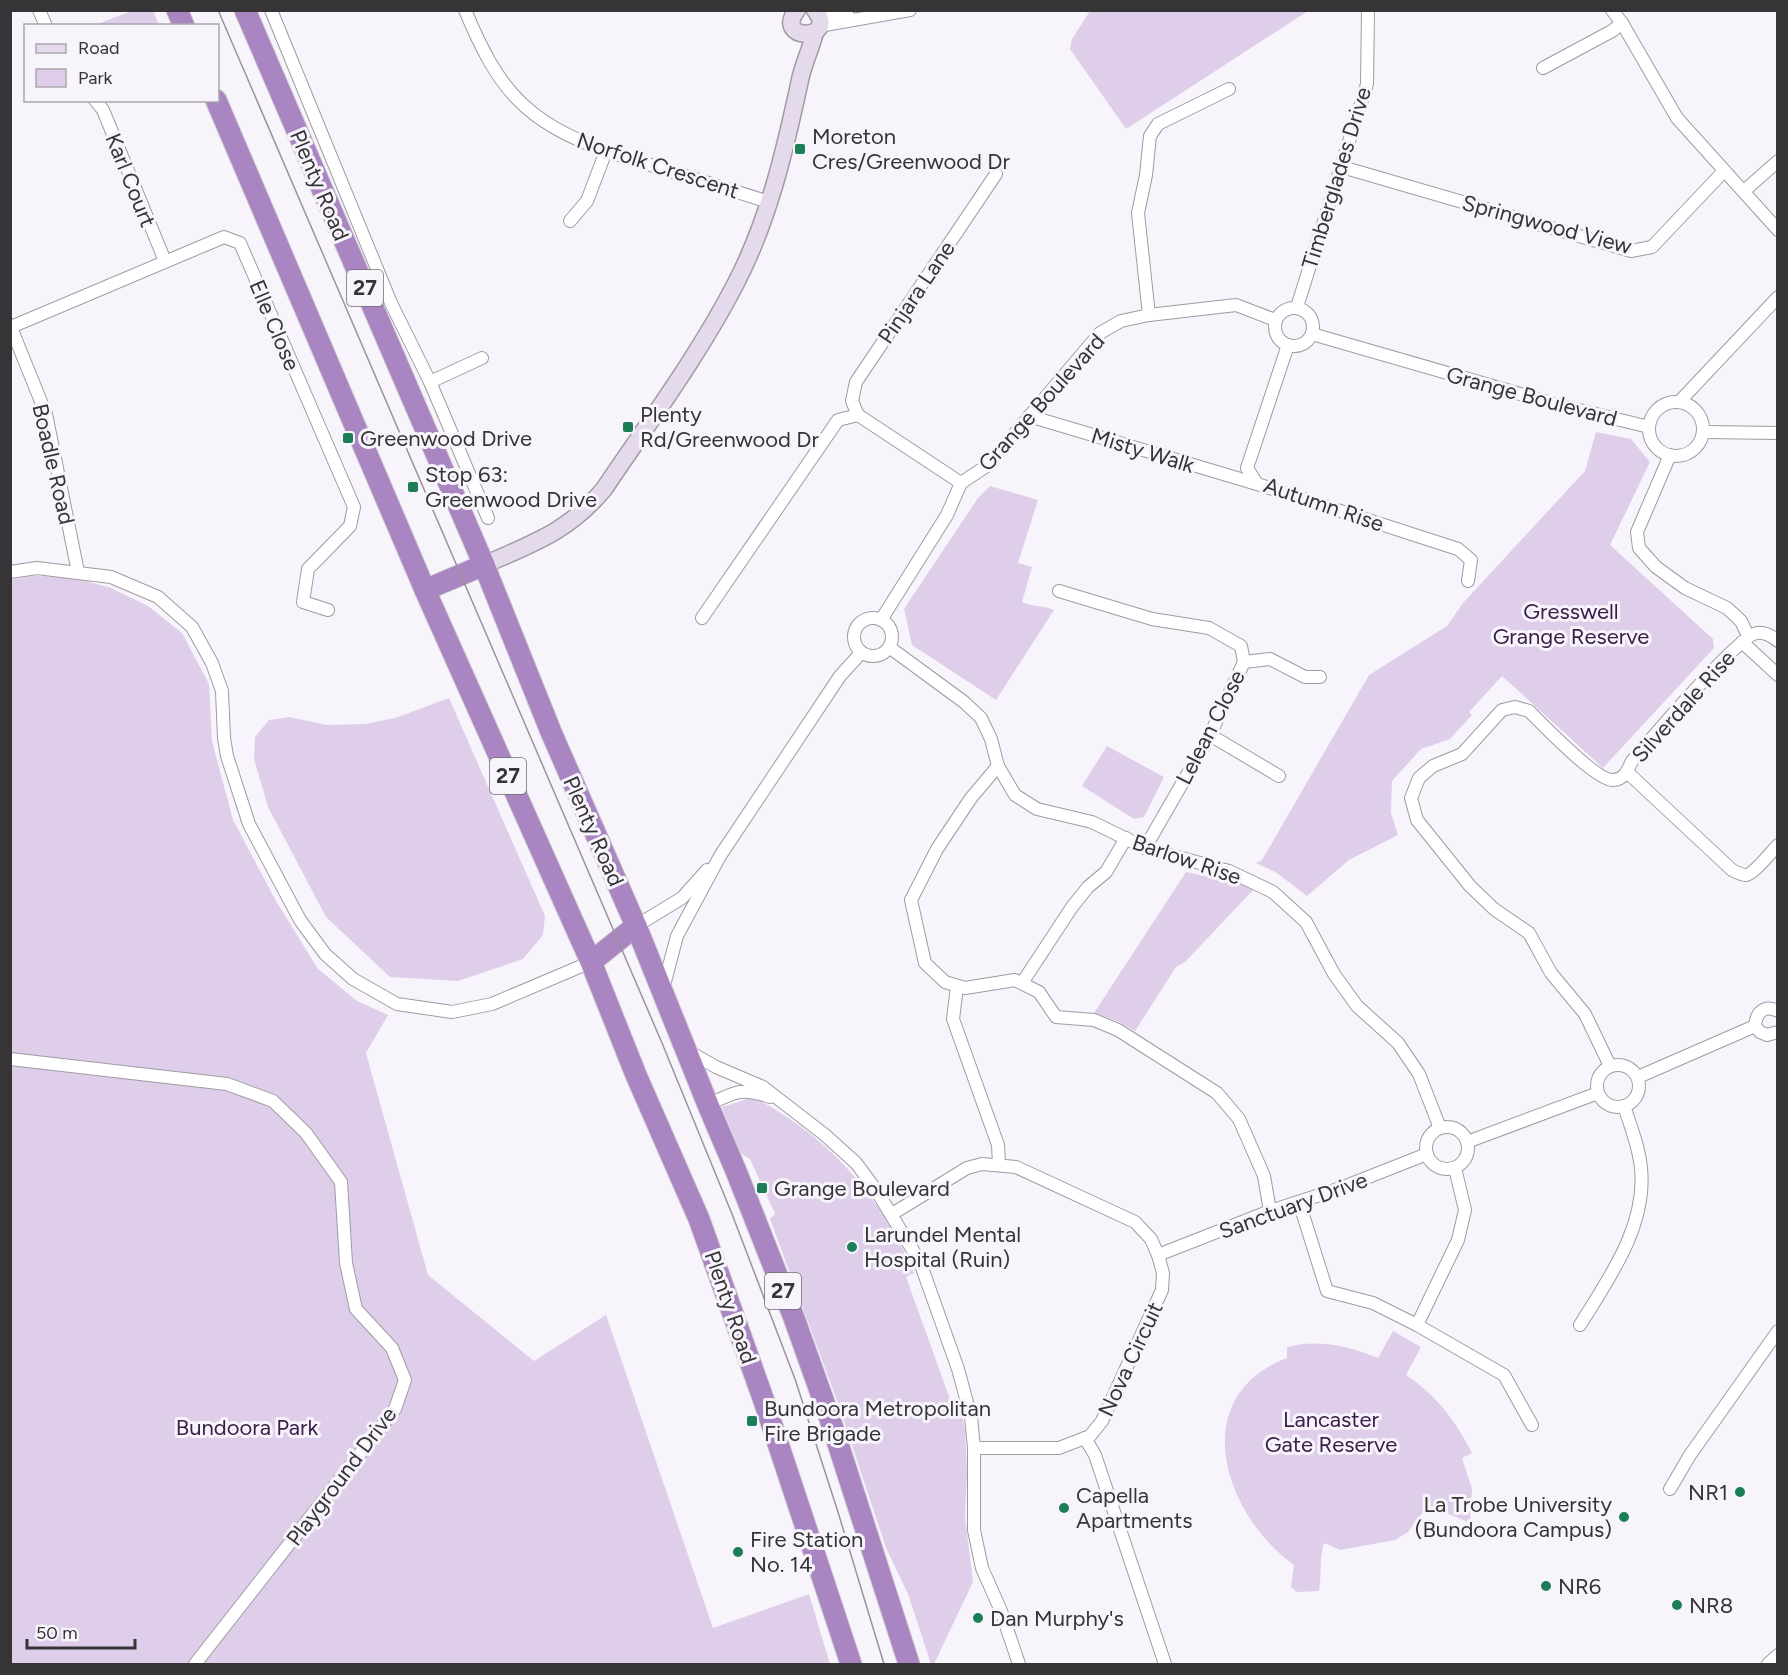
<svg xmlns="http://www.w3.org/2000/svg" width="1788" height="1675" font-family="Figtree,sans-serif">
  <style>
    .green { fill: #decee9 }
    .lines { fill: none; stroke-linecap: round; stroke-linejoin: round }
    .street-casing { stroke: #a09ba3; stroke-width: 14 }
    .secondary-casing { stroke: #a09ba3; stroke-width: 19 }
    .highway-casing { stroke: #d3d2d3; stroke-width: 23 }
    .street { stroke: #fff; stroke-width: 12 }
    .secondary { stroke: #e5daec; stroke-width: 16 }
    .highway { stroke: #a985c1; stroke-width: 21 }
    .tram { stroke: #98959a; stroke-width: 1.5 }
    .poi-dot { fill: #1b7e57; stroke: #f8f4fc; stroke-width: 2 }
    .labels { text-anchor: middle; stroke-width: 6; stroke-linejoin: round; paint-order: stroke }
    .shield { fill: #f8f4fc; stroke: #706e72; stroke-width: 1.5 }
    .shield-label { font-size: 21px; font-weight: bold; fill: #363437 }
    .poi-label { font-size: 22px; fill: #363437; stroke: #f8f4fc; text-anchor: start }
    .street-label { font-size: 22px; fill: #363437; stroke: #f8f4fc }
    .park-label { font-size: 22px; fill: #3a2049; stroke: #f8f4fc }
  </style>
  <rect width="100%" height="100%" fill="#f8f4fc"/>
  <g class="green">
    <polygon points="131,11 153,11 159,25 95,25"/>
    <polygon points="1090,11 1090,10 1308,11 1126,129 1070,49 1072,39"/>
    <polygon points="1596,432 1631,439 1650,462 1610,545 1713,639 1714,648 1603,768 1502,676 1469,712 1472,715 1450,739 1421,749 1392,781 1391,813 1398,835 1349,860 1307,896 1277,873 1256,863 1262,860 1369,675 1447,626 1463,603 1585,471"/>
    <path d="M990,486L1038,500L1018,563L1032,567L1022,602C1032,607 1043,605 1054,610L996,700L912,645L904,609L978,498Z"/>
    <polygon points="32,576 71,577 111,588 148,606 182,633 209,684 212,741 233,820 276,901 318,969 357,1001 388,1015 366,1053 428,1275 534,1361 606,1315 713,1628 809,1594 830,1664 11,1664 10,580"/>
    <polygon points="449,698 545,916 543,935 523,959 458,981 390,977 326,917 268,807 254,759 255,737 269,720 289,717 326,725 365,724 395,718"/>
    <polygon points="1107,746 1164,777 1144,817 1134,819 1082,786"/>
    <polygon points="1186,872 1236,882 1254,889 1185,962 1176,967 1135,1031 1117,1021 1094,1013"/>
    <path d="M750,1098C766,1102 778,1111 791,1120C846,1157 888,1212 914,1273L906,1277L951,1402L959,1400L965,1430L967,1473L965,1516L973,1582L934,1664H931L908,1594L886,1548L838,1403L770,1219L775,1214L750,1159L740,1153L722,1107Z"/>
    <path d="M1393,1331L1421,1347L1406,1375C1436,1395 1456,1421 1472,1453L1462,1458L1472,1489L1470,1523L1428,1505L1408,1532L1395,1540L1340,1550L1324,1543C1319,1558 1322,1574 1319,1591L1297,1592L1291,1587L1294,1565C1224,1515 1185,1397 1287,1358V1347C1319,1339 1348,1346 1378,1358Z"/>
  </g>
  <g class="lines">
    <defs>
      <g id="street">
        <polyline points="39,10 46,26"/>
        <polyline points="271,10 391,303 430,382 488,518"/>
        <path d="M465,10C498,89 524,121 606,151L769,202"/>
        <polyline points="1612,10 1622,23 1677,118 1778,230"/>
        <polyline points="817,12 849,17"/>
        <polyline points="819,26 910,10"/>
        <polyline points="1543,68 1612,31 1622,23"/>
        <polyline points="95,100 103,110 165,261"/>
        <polyline points="1342,167 1631,251 1652,247 1724,171"/>
        <polyline points="1744,191 1778,161"/>
        <polyline points="570,221 587,201 606,151"/>
        <polyline points="1297,307 1367,84 1368,10"/>
        <circle cx="1294" cy="327" r="19"/>
        <polyline points="1149,315 1138,213 1146,175 1150,136 1158,124 1229,89"/>
        <polyline points="10,325 46,414 78,572"/>
        <polyline points="11,327 224,237 240,243 354,507 350,526 308,569 303,602 328,610"/>
        <polyline points="1312,334 1555,404 1649,427"/>
        <polyline points="430,382 482,358"/>
        <polyline points="1680,401 1778,297"/>
        <circle cx="1676" cy="429" r="27"/>
        <polyline points="858,415 852,401 856,382 996,174"/>
        <polyline points="1029,416 1257,484 1458,549 1471,560 1468,581"/>
        <polyline points="1704,432 1778,433"/>
        <polyline points="1670,455 1637,532 1639,548 1656,567 1685,588 1727,608 1741,621 1748,636"/>
        <polyline points="1257,484 1247,468 1288,345"/>
        <polyline points="10,572 37,568 111,577 158,597 192,627 212,663 222,691 224,738 227,756 249,824 300,920 325,954 353,979 397,1004 452,1012 492,1004 591,962"/>
        <polyline points="1059,591 1152,619 1209,628 1241,646 1244,662 1210,735 1145,848"/>
        <circle cx="873" cy="637" r="19"/>
        <polyline points="702,618 838,420 858,415 961,483"/>
        <polyline points="881,620 947,515 961,483 988,465 1100,333 1121,321 1149,315 1236,305 1275,320"/>
        <polyline points="1742,642 1778,675"/>
        <polyline points="889,647 964,702 981,718 991,739 998,766 1015,795 1037,809 1092,822 1145,848 1229,871 1273,892 1306,922 1334,974 1357,1006 1398,1043 1419,1074 1440,1128"/>
        <polyline points="1244,662 1270,659 1305,677 1320,677"/>
        <polyline points="1210,735 1279,776"/>
        <polyline points="998,766 971,798 937,849 911,900 925,963 945,982 965,988 1015,980 1039,992 1056,1017 1094,1020 1118,1030 1217,1093 1239,1119 1264,1176 1270,1211"/>
        <path d="M1627,772L1732,870C1736,872 1741,875 1746,875C1754,874 1771,852 1778,845"/>
        <polyline points="636,926 682,898 707,870"/>
        <polyline points="1022,983 1072,907 1088,887 1106,872 1126,838"/>
        <polyline points="957,987 953,1019 998,1145 999,1164"/>
        <polyline points="663,989 677,936 720,856 840,676 861,653"/>
        <path d="M1778,1011C1764,1004 1756,1013 1755,1026L1760,1032L1767,1035L1778,1032"/>
        <polyline points="688,1051 716,1067 763,1087 825,1135 856,1163 876,1190 920,1262 958,1369 971,1417 974,1448 974,1530 982,1568 1001,1611 1019,1664"/>
        <polyline points="10,1059 227,1084 273,1101 306,1133 341,1182 346,1263 356,1309 392,1348 405,1380 395,1409 195,1664"/>
        <circle cx="1618" cy="1086" r="21"/>
        <path d="M1610,1066L1585,1014L1551,973L1529,933L1494,909L1470,886L1417,820L1411,798L1419,778L1433,766L1462,754L1502,710L1515,707L1529,711C1543,725 1597,781 1613,780C1624,780 1628,770 1632,761C1649,742 1739,635 1757,633C1764,632 1772,636 1778,641"/>
        <polyline points="1638,1077 1755,1026"/>
        <path d="M708,1105C734,1092 741,1087 770,1097"/>
        <circle cx="1447" cy="1148" r="21"/>
        <polyline points="1467,1142 1598,1093"/>
        <polyline points="1299,1202 1327,1291 1373,1303 1417,1325 1504,1375 1532,1425"/>
        <polyline points="892,1214 967,1168 982,1164 1016,1167 1135,1222 1151,1239 1158,1255 1163,1273 1162,1290 1102,1421 1090,1436 1059,1448 974,1448"/>
        <polyline points="1158,1255 1270,1211 1338,1189 1427,1154"/>
        <polyline points="1417,1325 1458,1240 1465,1210 1455,1168"/>
        <path d="M1580,1325C1609,1278 1647,1226 1641,1168C1639,1147 1631,1127 1624,1106"/>
        <polyline points="1085,1438 1095,1455 1165,1664"/>
        <polyline points="1670,1489 1690,1455 1778,1331"/>
        <polyline points="1768,1664 1778,1655"/>
      </g>
      <g id="secondary">
        <path d="M797,10C772,42 840,41 815,10"/>
        <path d="M484,565C533,543 568,532 604,489C649,422 699,355 736,283C769,219 785,150 800,80C803,64 811,49 815,32"/>
      </g>
      <g id="highway">
        <polyline points="177,10 184,26"/>
        <polyline points="245,10 484,565 551,732 636,926 708,1105 736,1171 794,1318 830,1419 909,1664"/>
        <polyline points="216,100 425,590 591,962 636,1075 699,1219 764,1401 851,1664"/>
        <polyline points="425,590 484,565"/>
        <polyline points="591,962 636,926"/>
      </g>
    </defs>
    <use href="#street" class="street-casing"/>
    <use href="#secondary" class="secondary-casing"/>
    <use href="#highway" class="highway-casing"/>
    <use href="#street" class="street"/>
    <use href="#secondary" class="secondary"/>
    <use href="#highway" class="highway"/>
    <polyline class="tram" points="218,10 662,1043 732,1214 795,1379 838,1512 884,1664"/>
  </g>
  <g class="poi-dot">
    <rect x="794" y="143" width="12" height="12" rx="3"/>
    <rect x="622" y="421" width="12" height="12" rx="3"/>
    <rect x="342" y="432" width="12" height="12" rx="3"/>
    <rect x="407" y="481" width="12" height="12" rx="3"/>
    <rect x="756" y="1182" width="12" height="12" rx="3"/>
    <circle cx="852" cy="1247" r="6"/>
    <rect x="746" y="1415" width="12" height="12" rx="3"/>
    <circle cx="1740" cy="1492" r="6"/>
    <circle cx="1064" cy="1508" r="6"/>
    <circle cx="1624" cy="1517" r="6"/>
    <circle cx="738" cy="1552" r="6"/>
    <circle cx="1546" cy="1586" r="6"/>
    <circle cx="1677" cy="1605" r="6"/>
    <circle cx="978" cy="1618" r="6"/>
  </g>
  <g class="labels">
    <g class="shield">
      <rect x="347" y="270" width="36" height="36" rx="4.5"/>
      <rect x="490" y="758" width="36" height="36" rx="4.5"/>
      <rect x="765" y="1273" width="36" height="36" rx="4.5"/>
    </g>
    <g class="shield-label">
      <text x="365" y="295">27</text>
      <text x="508" y="783">27</text>
      <text x="783" y="1298">27</text>
    </g>
    <g class="poi-label">
      <text x="812" y="144">Moreton<tspan x="812" dy="25">Cres/Greenwood Dr</tspan></text>
      <text x="640" y="422">Plenty<tspan x="640" dy="25">Rd/Greenwood Dr</tspan></text>
      <text x="360" y="446">Greenwood Drive</text>
      <text x="425" y="482">Stop 63:<tspan x="425" dy="25">Greenwood Drive</tspan></text>
      <text x="774" y="1196">Grange Boulevard</text>
      <text x="864" y="1242">Larundel Mental<tspan x="864" dy="25">Hospital (Ruin)</tspan></text>
      <text x="764" y="1416">Bundoora Metropolitan<tspan x="764" dy="25">Fire Brigade</tspan></text>
      <text x="1728" y="1500" text-anchor="end">NR1</text>
      <text x="1076" y="1503">Capella<tspan x="1076" dy="25">Apartments</tspan></text>
      <text x="1612" y="1512" text-anchor="end">La Trobe University<tspan x="1612" dy="25">(Bundoora Campus)</tspan></text>
      <text x="750" y="1547">Fire Station<tspan x="750" dy="25">No. 14</tspan></text>
      <text x="1558" y="1594">NR6</text>
      <text x="1689" y="1613">NR8</text>
      <text x="990" y="1626">Dan Murphy's</text>
    </g>
    <g class="street-label">
      <text transform="translate(658 165) rotate(18)" y="8">Norfolk Crescent</text>
      <text transform="translate(1336 178) rotate(-73)" y="8">Timberglades Drive</text>
      <text transform="translate(131 180) rotate(68)" y="8">Karl Court</text>
      <text transform="translate(320 185) rotate(67)" y="8">Plenty Road</text>
      <text transform="translate(1547 224) rotate(15)" y="8">Springwood View</text>
      <text transform="translate(916 292) rotate(-56)" y="8">Pinjara Lane</text>
      <text transform="translate(275 325) rotate(67)" y="8">Elle Close</text>
      <text transform="translate(1532 396) rotate(15)" y="8">Grange Boulevard</text>
      <text transform="translate(1041 402) rotate(-48)" y="8">Grange Boulevard</text>
      <text transform="translate(1143 450) rotate(17)" y="8">Misty Walk</text>
      <text transform="translate(54 464) rotate(77)" y="8">Boadle Road</text>
      <text transform="translate(1324 504) rotate(19)" y="8">Autumn Rise</text>
      <text transform="translate(1683 706) rotate(-48)" y="8">Silverdale Rise</text>
      <text transform="translate(1210 727) rotate(-63)" y="8">Lelean Close</text>
      <text transform="translate(594 831) rotate(66)" y="8">Plenty Road</text>
      <text transform="translate(1187 859) rotate(19)" y="8">Barlow Rise</text>
      <text transform="translate(1293 1205) rotate(-20)" y="8">Sanctuary Drive</text>
      <text transform="translate(731 1307) rotate(71)" y="8">Plenty Road</text>
      <text transform="translate(1130 1359) rotate(-65)" y="8">Nova Circuit</text>
      <text transform="translate(341 1476) rotate(-53)" y="8">Playground Drive</text>
    </g>
    <g class="park-label">
      <text x="1571" y="619">Gresswell<tspan x="1571" dy="25">Grange Reserve</tspan></text>
      <text x="1331" y="1427">Lancaster<tspan x="1331" dy="25">Gate Reserve</tspan></text>
      <text x="247" y="1435">Bundoora Park</text>
    </g>
  </g>
  <rect width="1788" height="1675" fill="none" stroke="#363437" stroke-width="24"/>
  <rect x="24" y="24" width="195" height="78" fill="#f8f4fc" stroke="#aaa7ad" stroke-width="1.5"/>
  <rect x="36" y="44" width="30" height="9" fill="#e5daec" stroke="#aaa7ad" stroke-width="1.5"/>
  <text x="78" y="54" font-size="18" fill="#363437">Road</text>
  <rect x="36" y="69" width="30" height="18" fill="#decee9" stroke="#aaa7ad" stroke-width="1.5"/>
  <text x="78" y="84" font-size="18" fill="#363437">Park</text>
  <path d="M27 1639v9h108v-9" fill="none" stroke="#363437" stroke-width="3"/>
  <text x="36" y="1639" font-size="18" fill="#363437" stroke="#f8f4fc" stroke-width="4.5" paint-order="stroke">50 m</text>
</svg>
